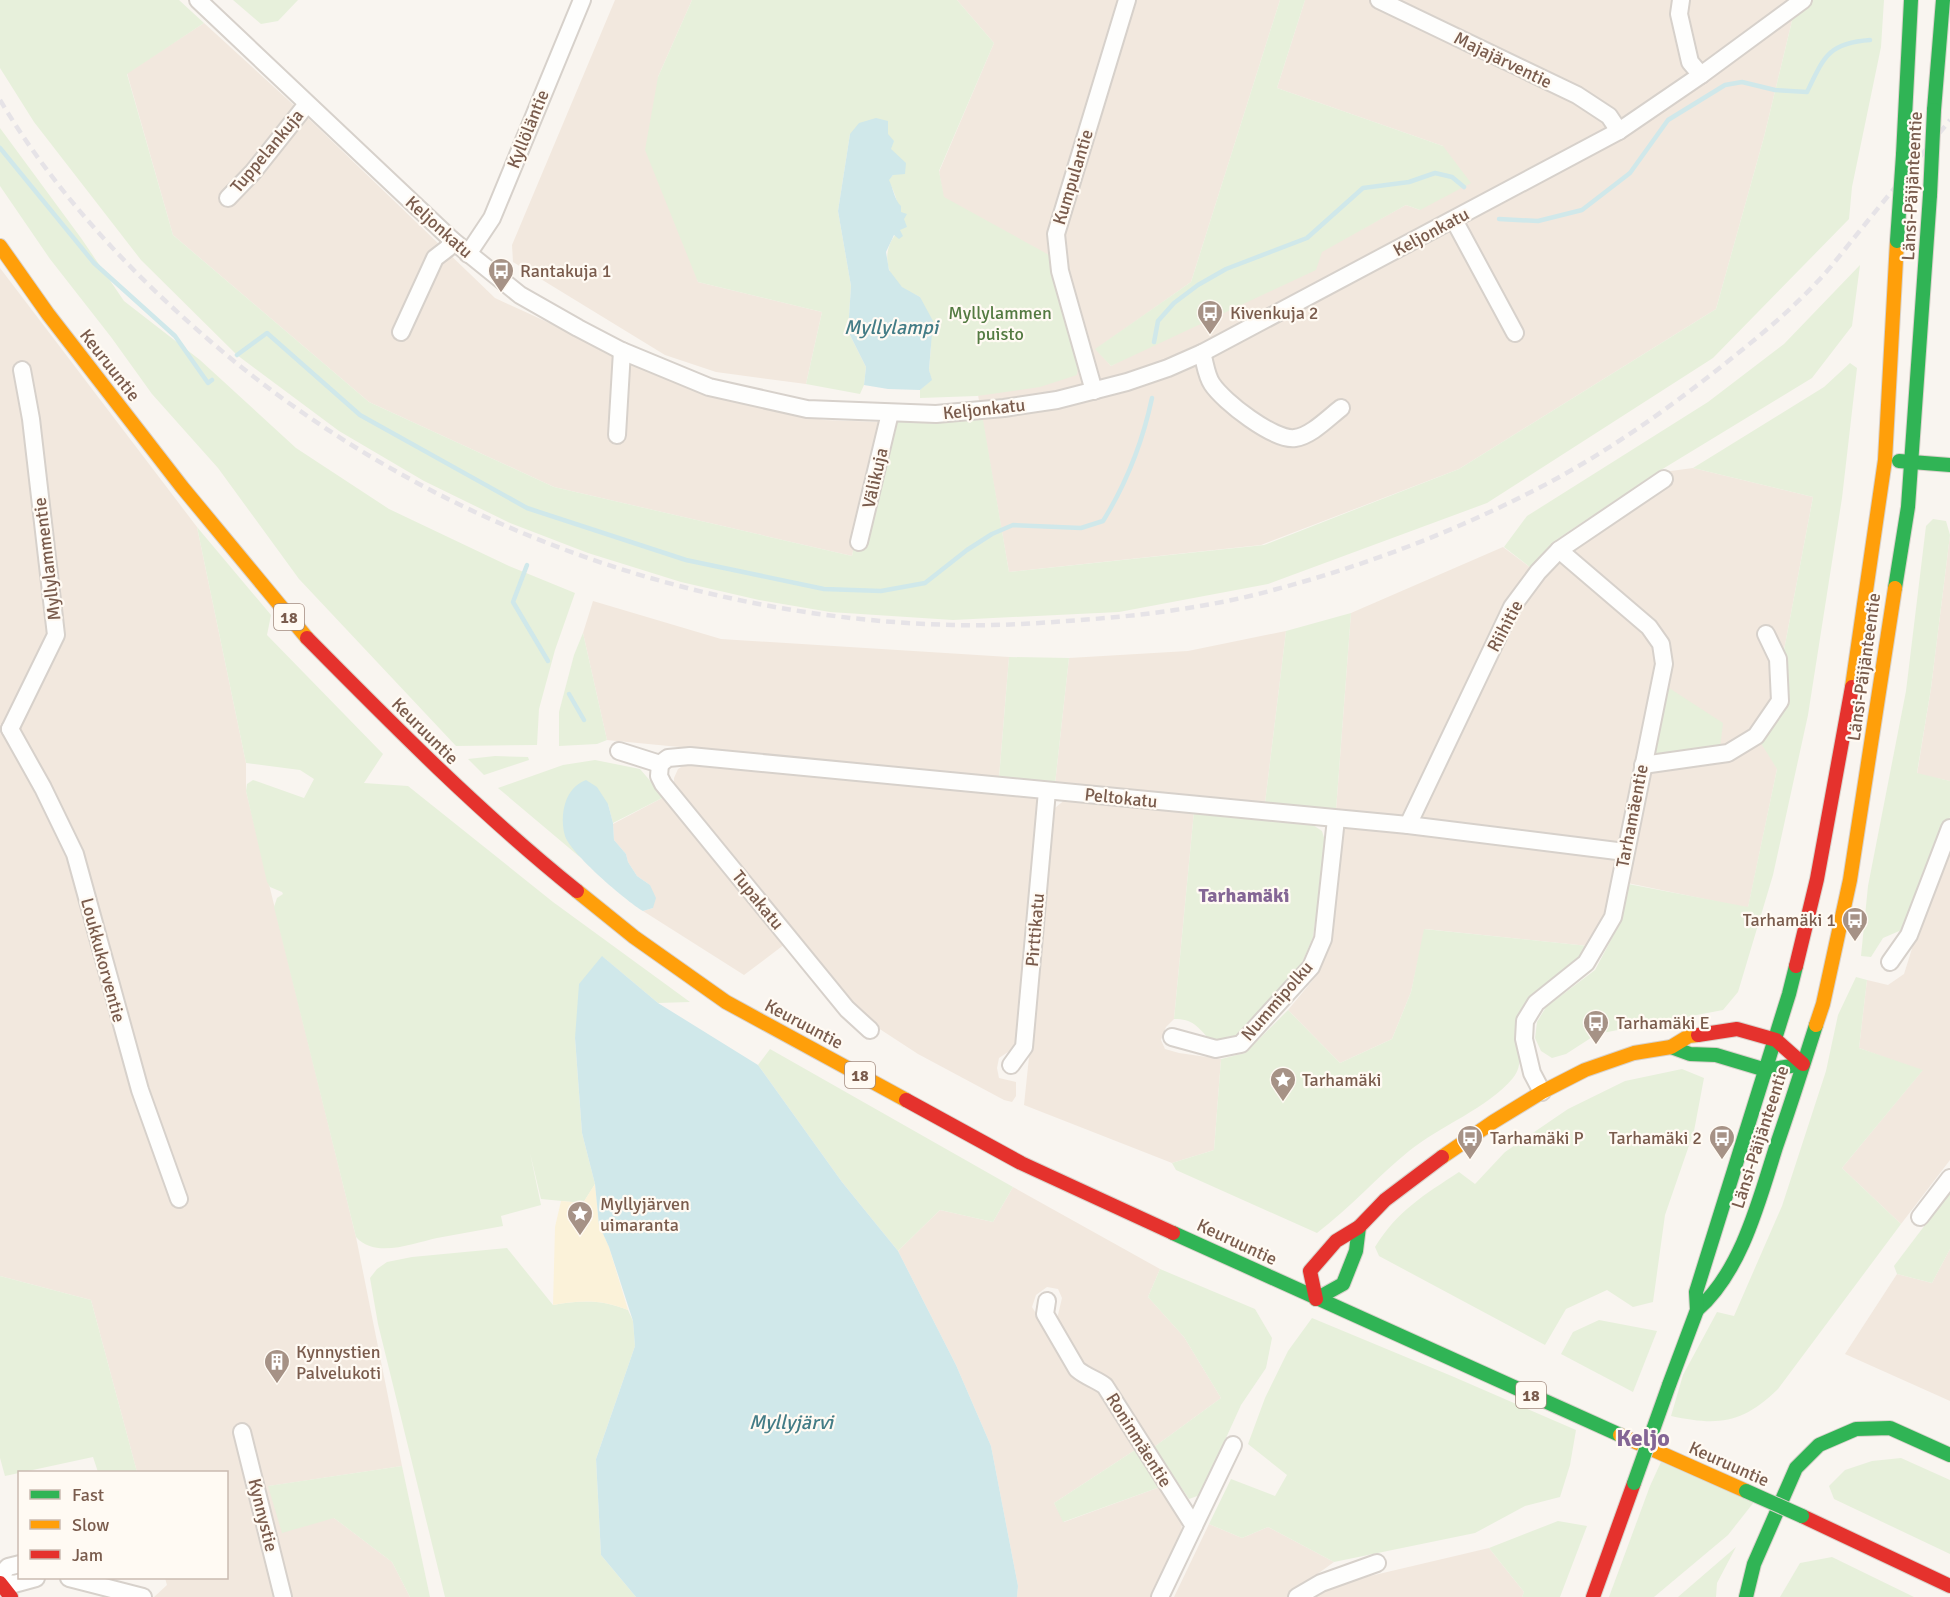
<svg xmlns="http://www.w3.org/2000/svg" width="1950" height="1597" font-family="Signika,sans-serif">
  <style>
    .residential { fill: #f2e8de }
    .green { fill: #e7f0db }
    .sand { fill: #fbf2d9 }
    .water { fill: #d0e8ea }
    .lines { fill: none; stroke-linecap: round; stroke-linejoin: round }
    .stream { stroke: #d0e8ea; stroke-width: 4.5 }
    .street-casing { stroke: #d7d1cb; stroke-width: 20 }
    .fast-casing { stroke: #d9d2cb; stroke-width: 16 }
    .slow-casing { stroke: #d9d2cb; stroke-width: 16 }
    .jam-casing { stroke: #d9d2cb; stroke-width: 16 }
    .street { stroke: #fefefd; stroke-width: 16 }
    .fast { stroke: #30b455; stroke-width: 14 }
    .slow { stroke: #ff9f0a; stroke-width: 14 }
    .jam { stroke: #e5322d; stroke-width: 14 }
    .rail { stroke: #e6e3e7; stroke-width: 4.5; stroke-dasharray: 9 6; stroke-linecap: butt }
    .fast-bridge-casing { stroke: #d9d2cb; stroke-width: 16; stroke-linecap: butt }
    .fast-bridge { stroke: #30b455; stroke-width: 14 }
    .labels { text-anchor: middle; stroke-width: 4.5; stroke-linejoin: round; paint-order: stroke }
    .shield { fill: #fffaf3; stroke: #a28b7f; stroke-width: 1.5 }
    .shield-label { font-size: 16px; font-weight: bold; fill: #7a5c4d }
    .street-label { font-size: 18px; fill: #7a5c4d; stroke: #fffaf3 }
    .poi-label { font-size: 18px; fill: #7a5c4d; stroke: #fffaf3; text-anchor: start }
    .park-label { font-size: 18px; fill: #537a41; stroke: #fffaf3 }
    .water-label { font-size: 20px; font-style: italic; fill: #437c86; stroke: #fffaf3 }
    .neighbourhood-label { font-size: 20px; font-weight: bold; fill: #846695; stroke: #fffaf3 }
    .district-label { font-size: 24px; font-weight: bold; fill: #846695; stroke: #fffaf3 }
  </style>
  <rect width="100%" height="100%" fill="#f9f5f0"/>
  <g class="residential">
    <polygon points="615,0 692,0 658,77 698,282 822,312 806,384 716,372 665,355 513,262 512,245"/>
    <polygon points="957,0 1280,0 1191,282 1096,349 1111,366 1406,205 1420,210 1443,146 1277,88 1305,0 1797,0 1764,137 1716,309 1459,469 1261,545 1009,572 939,172 994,43"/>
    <polygon points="204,23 309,119 495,298 702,393 824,420 881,422 852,556 554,487 369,402 173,235 127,73"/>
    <polygon points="0,268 197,527 246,763 246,791 356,1237 402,1466 269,1486 334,1518 392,1562 410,1597 154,1597 167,1585 165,1578 226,1578 226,1472 137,1472 91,1300 0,1276"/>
    <polygon points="1693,468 1813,497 1784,650 1787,701 1777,769 1748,908 1613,880 1603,919 1588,946 1425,929 1411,992 1392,1039 1340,1063 1288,1010 1317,975 1330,941 1336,810 1351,613 1503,547 1531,568 1553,543 1656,473"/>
    <polygon points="1950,535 1950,781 1917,774 1931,688"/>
    <polygon points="593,601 721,639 1009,657 999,778 607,740 583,633"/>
    <polygon points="1286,631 1265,803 1055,784 1069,658 1188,651"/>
    <polygon points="691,763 1027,795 1035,798 1041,805 1017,1046 999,1058 997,1068 999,1078 1016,1082 1016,1096 1012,1102 1004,1100 918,1054 872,1024 847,1003 674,786 674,778 678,769 684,765"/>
    <polygon points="664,797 785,944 744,975 643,911 653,908 650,885 637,876 628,862 626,854 614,840 613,824"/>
    <polygon points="1067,798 1194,811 1174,1019 1166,1027 1161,1040 1165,1049 1179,1053 1221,1059 1214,1150 1172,1163 1024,1105 1055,808"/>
    <polygon points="1950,828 1950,1160 1901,1224 1842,1168 1922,1071 1859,1048 1867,980 1888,985 1904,974"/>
    <polygon points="1013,1187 1160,1269 1148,1297 1184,1337 1221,1398 1154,1447 1109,1383 1085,1369 1057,1319 1062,1298 1058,1289 1047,1287 1036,1295 1032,1307 1079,1381 1098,1389 1135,1450 1054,1503 1064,1522 1160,1487 1180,1514 1182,1524 1181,1534 1151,1597 1017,1597 1018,1586 991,1446 956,1365 898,1251 940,1210 993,1222"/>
    <polygon points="1950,1249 1950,1401 1845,1354 1897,1274 1932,1283"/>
    <polygon points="1209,1524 1242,1538 1268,1527 1334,1562 1294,1591 1289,1597 1174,1597"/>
    <polygon points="1489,1548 1524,1592 1522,1597 1312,1597 1332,1585"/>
  </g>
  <g class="green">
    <polygon points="0,0 179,0 204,23 127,74 173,235 369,402 554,487 852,556 881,422 983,420 1009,572 1264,545 1459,469 1716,309 1764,137 1797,0 1884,0 1881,47 1852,187 1849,219 1713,358 1487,503 1268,584 1119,612 953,620 830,612 759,600 681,582 588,553 510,523 424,481 339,431 237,355 141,260 34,122 0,68"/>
    <polygon points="233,0 298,0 278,21 261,24"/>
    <path d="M692,0H957L994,43L939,171L944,197L1051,256L1079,361L1077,375L1040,387L977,396L920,398V390L931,380L929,370L931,346L920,297C915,294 908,292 903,288C883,273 882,246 900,230C901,212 897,196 888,180L893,175L850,134L838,211L851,286L848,331L866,367L864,385L860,394L806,384L822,312L698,282L645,150L658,77Z"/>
    <polygon points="1280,0 1305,0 1277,88 1443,146 1471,183 1420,210 1406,205 1322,252 1316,270 1111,366 1095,349 1191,282"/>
    <polygon points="0,128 81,238 124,301 200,360 296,448 389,509 509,566 575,593 555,650 539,709 537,745 456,746 299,579 218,468 152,394 111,337 50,259 0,186"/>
    <polygon points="1860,265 1852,326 1812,378 1656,473 1553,542 1531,568 1504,547 1527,516 1708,402 1784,344"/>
    <polygon points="1850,363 1857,368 1842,498 1808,715 1773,875 1738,992 1723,1010 1597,1034 1566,1054 1552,1058 1541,1051 1535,1038 1537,1022 1546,1007 1595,970 1621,921 1628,884 1748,907 1777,769 1759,740 1787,701 1784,650 1813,497 1693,468 1824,387"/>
    <polygon points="1933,519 1946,521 1950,535 1931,688 1917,773 1950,781 1950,817 1904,929 1883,938 1871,957 1861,956 1868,886 1906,691 1926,526"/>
    <path d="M197,527L271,615L267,635L383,754L364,783L408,786L553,902L690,1002L658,1003L603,957L575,1038L582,1133L595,1184L583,1203L541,1199L530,1153L541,1205L501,1216L503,1226C481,1230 459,1234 437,1238C414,1243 375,1259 356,1237L274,907L277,898L283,894L282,892L270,887L267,882L246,791L247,784L253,780L304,798L314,779L300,770L246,763Z"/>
    <polygon points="1351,613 1336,810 1265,803 1286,631"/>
    <polygon points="583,633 607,740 597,744 559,746 559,712 574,655"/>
    <polygon points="1009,657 1069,658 1055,784 999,778"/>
    <polygon points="1666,686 1723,723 1720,748 1653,756"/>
    <polygon points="495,756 528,757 529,760 484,775 468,759"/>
    <polygon points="595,760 640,769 664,797 613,823 608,804 566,838 581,858 498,788 563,765"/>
    <path d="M1194,811L1310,823L1322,831L1326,844L1313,937L1302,963L1240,1035L1226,1042L1210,1040C1197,1026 1193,1019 1174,1019Z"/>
    <path d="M1424,929L1588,946C1584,951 1581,956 1577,960C1559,977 1530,989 1520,1012C1510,1033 1529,1058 1513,1078C1488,1108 1440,1126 1409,1151C1377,1177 1350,1208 1317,1233L1176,1170L1172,1163L1214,1150L1221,1059L1245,1053L1288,1010L1340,1063L1392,1039L1411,992Z"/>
    <path d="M1856,977L1867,980L1859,1048L1923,1070L1842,1168L1901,1224L1778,1389C1742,1424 1718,1426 1671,1416L1683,1375L1717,1312L1734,1316L1782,1206L1826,1071L1838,1015Z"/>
    <polygon points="770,1049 1013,1187 993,1222 940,1210 898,1251 842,1182 758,1065"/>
    <path d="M1682,1069L1704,1078L1694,1131L1665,1215L1653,1302L1633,1307L1607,1290L1566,1309L1545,1345L1379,1256L1375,1247C1397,1211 1424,1195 1459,1172L1475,1184L1505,1152L1568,1109L1625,1081Z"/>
    <polygon points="1950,1192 1950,1249 1932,1283 1897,1274 1894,1266"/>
    <path d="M507,1248L553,1305C580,1300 602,1299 628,1310L633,1321L635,1346L596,1459L601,1555L636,1597H445L378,1324L370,1278L377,1269L387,1262L412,1257Z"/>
    <polygon points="1160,1269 1255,1309 1272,1338 1266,1368 1241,1405 1200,1495 1189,1499 1154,1447 1221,1398 1184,1337 1148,1297"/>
    <polygon points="0,1276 91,1300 137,1472 98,1472 93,1457 5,1476 0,1458"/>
    <polygon points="1312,1318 1454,1377 1576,1430 1570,1465 1560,1497 1525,1506 1475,1533 1334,1562 1268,1527 1242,1538 1209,1524 1231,1479 1275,1496 1287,1475 1248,1444 1265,1398 1288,1351"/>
    <polygon points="1599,1320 1657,1331 1633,1392 1561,1354 1573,1332"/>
    <polygon points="1135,1450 1160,1487 1063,1522 1054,1503"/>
    <polygon points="1901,1458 1950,1480 1950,1554 1834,1499 1829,1486 1845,1470 1872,1461"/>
    <polygon points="1661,1462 1754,1502 1728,1535 1654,1597 1609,1597 1650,1486"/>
    <polygon points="402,1466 430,1597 410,1597 392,1562 334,1518 282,1533 268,1486"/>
    <polygon points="1558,1521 1587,1526 1560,1597 1522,1597 1524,1592 1489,1548"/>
    <polygon points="1736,1547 1717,1583 1716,1597 1678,1597"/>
    <polygon points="1832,1557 1914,1597 1780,1597 1800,1563"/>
  </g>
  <path class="sand" d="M595,1184L599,1225L609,1247L628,1310C602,1299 580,1300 553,1305L555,1227L561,1201L583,1203Z"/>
  <g class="water">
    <path d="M876,118L888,121V134L894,141L891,149L906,163L905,174L893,175L889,180C893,188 895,201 901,206V212L907,214L904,219L907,227L900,230L903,236L899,239L894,235L886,252L889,270L902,287L920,297L933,321L929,370L932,380L920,390L888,389L864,385L866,367L848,331L851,286L838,211L850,134L859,123Z"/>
    <path d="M586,780L597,787L608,804L613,823L614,840L626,854L628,862L637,876L650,885L656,898L653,908L643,911C626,901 571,854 565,836C562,826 562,814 565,804C568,793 575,784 586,780Z"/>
    <polygon points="602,956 658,1003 758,1065 842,1182 898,1251 956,1365 991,1446 1018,1586 1017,1597 636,1597 601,1555 596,1459 635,1346 633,1321 609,1247 599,1225 595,1184 582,1133 575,1038 579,984"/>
  </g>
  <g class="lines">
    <g class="stream">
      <polyline points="0,148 94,263 175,336 208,383 212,380"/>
      <path d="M1499,219L1538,221L1582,210L1630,173L1668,120L1725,85L1742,82L1775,90L1807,92C1824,57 1828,43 1870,40"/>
      <polyline points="1154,342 1158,321 1174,303 1198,285 1226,269 1307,238 1363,188 1409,182 1435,173 1452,177 1464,187"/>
      <path d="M237,355L267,333L360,415L527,508L686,560L824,589L881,591L925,583L967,550L992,534L1013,525L1081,528L1103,521C1126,484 1143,440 1152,398"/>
      <polyline points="527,565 513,602 548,661"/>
      <polyline points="569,694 584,720"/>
    </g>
    <defs>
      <g id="street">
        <polyline points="198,0 452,240 520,295 578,328 622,351 709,387 807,409 936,414 1004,408 1057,400 1127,382 1168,368 1202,353 1619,131 1701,75 1803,0"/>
        <polyline points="1379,0 1577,95 1609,116 1619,131"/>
        <polyline points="1681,0 1679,14 1690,62 1701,75"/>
        <polyline points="228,198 253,172 307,104"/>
        <polyline points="1454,220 1515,333"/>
        <polyline points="468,254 492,218 582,0"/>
        <polyline points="401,332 435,258 448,248 452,240"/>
        <path d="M1202,353C1205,362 1206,375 1212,384C1223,401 1274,441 1295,438C1311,436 1328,418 1341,408"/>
        <polyline points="1094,391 1060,271 1056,234 1127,0"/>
        <polyline points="617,435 622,351"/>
        <polyline points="859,542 890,413"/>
        <polyline points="10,729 43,788 75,854 140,1090 179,1199"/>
        <polyline points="10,729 56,635 31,419 22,370"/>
        <polyline points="619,751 660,764"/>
        <polyline points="660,764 668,758 690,756 1408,825 1625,852"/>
        <polyline points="660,764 659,776 663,784 847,1009 870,1030"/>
        <polyline points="1643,765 1728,753 1756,736 1780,701 1778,659 1766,634"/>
        <polyline points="1408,825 1512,607 1538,572 1559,550 1664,479"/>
        <polyline points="1890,962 1909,935 1950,828"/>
        <polyline points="1172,1037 1216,1049 1241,1044 1311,967 1323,939 1336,819"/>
        <polyline points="1011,1065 1024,1047 1047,791"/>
        <polyline points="1542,1092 1532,1073 1524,1039 1525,1021 1536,1003 1586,963 1613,917 1664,664 1661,644 1649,627 1559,550"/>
        <polyline points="1920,1217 1950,1178"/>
        <path d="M1047,1301L1045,1314L1077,1369C1086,1377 1096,1379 1105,1386L1194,1526L1160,1597"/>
        <polyline points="242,1432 283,1597"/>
        <polyline points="1194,1526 1233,1445"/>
        <polyline points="0,1576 8,1567 20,1564"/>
        <polyline points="69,1578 143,1597"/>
        <polyline points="0,1581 14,1584 36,1578"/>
        <polyline points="1297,1597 1321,1583 1377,1563"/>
      </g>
      <g id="fast">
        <polyline points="1934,110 1943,0"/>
        <polyline points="1903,155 1911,0"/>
        <polyline points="1899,461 1950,465"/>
        <polyline points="1895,588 1908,507 1930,195"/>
        <polyline points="1671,1047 1690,1054 1716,1055 1766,1070 1803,1064"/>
        <polyline points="1173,1233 1620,1435"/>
        <polyline points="1316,1299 1343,1284 1356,1251 1359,1227"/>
        <path d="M1697,1310C1741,1272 1759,1201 1776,1147C1790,1107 1803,1066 1816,1025"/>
        <polyline points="1669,1385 1697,1310 1696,1292 1789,994 1796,966"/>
        <polyline points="1746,1597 1754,1564 1796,1468 1819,1445 1856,1429 1890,1428 1950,1455"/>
      </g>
      <g id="slow">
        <polyline points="0,246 48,314 182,487 307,638"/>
        <polyline points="1852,687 1885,460 1897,241"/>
        <polyline points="577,891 634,937 726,1002 906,1100"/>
        <polyline points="1816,1025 1823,1004 1850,880 1895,588"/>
        <polyline points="1442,1157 1493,1122 1542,1092 1585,1070 1634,1053 1671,1047 1689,1036 1698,1035"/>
        <polyline points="1620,1435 1746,1491"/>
      </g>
      <g id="jam">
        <path d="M307,638C394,726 480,813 577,891"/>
        <polyline points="1796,966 1817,879 1852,687"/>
        <polyline points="1698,1035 1737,1029 1776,1040 1803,1064"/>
        <polyline points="906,1100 1021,1163 1173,1233"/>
        <polyline points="1316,1299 1310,1271 1336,1241 1359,1227 1385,1200 1442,1157"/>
        <polyline points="1802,1516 1950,1586"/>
        <polyline points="0,1583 11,1597"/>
        <polyline points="1593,1597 1634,1483"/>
      </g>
    </defs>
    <use href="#street" class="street-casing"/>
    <use href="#fast" class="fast-casing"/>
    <use href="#slow" class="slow-casing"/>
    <use href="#jam" class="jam-casing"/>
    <use href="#street" class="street"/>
    <use href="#fast" class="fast"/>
    <use href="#slow" class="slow"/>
    <use href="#jam" class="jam"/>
    <path class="rail" d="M0,100C59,199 141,284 229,357C432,524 690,618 952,625C990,626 1029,624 1067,621C1128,617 1190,610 1250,596C1343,573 1435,540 1521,497C1597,460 1666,411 1732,358C1762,334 1792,309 1818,281C1834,264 1848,245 1862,228C1891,192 1921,156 1950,120"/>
    <defs>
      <g id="fast-bridge">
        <polyline points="1930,195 1934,110"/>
        <polyline points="1897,241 1903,155"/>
        <polyline points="1634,1483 1669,1385"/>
        <polyline points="1746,1491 1802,1516"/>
      </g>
    </defs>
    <use href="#fast-bridge" class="fast-bridge-casing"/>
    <use href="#fast-bridge" class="fast-bridge"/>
  </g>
  <defs>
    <symbol id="bus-pin" viewBox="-11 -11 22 30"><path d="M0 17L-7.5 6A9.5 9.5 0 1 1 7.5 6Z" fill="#a69286" stroke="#fffaf3"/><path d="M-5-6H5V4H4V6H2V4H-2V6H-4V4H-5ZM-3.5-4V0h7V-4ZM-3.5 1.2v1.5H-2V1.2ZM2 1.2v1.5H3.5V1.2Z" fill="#fff"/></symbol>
    <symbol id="sight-pin" viewBox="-11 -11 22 30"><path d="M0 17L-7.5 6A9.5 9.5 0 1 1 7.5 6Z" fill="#a69286" stroke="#fffaf3"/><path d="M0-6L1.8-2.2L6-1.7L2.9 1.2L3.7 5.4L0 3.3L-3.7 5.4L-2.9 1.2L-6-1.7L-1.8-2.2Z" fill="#fff"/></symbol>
    <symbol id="building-pin" viewBox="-11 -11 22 30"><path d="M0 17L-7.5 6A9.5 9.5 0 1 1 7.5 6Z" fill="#a69286" stroke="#fffaf3"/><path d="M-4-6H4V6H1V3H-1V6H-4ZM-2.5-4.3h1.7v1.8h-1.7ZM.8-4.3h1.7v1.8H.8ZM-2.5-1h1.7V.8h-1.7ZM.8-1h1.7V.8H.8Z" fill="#fff"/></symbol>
  </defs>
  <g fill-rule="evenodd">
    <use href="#bus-pin" x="486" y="256" width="30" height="40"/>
    <use href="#bus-pin" x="1195" y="298" width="30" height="40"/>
    <use href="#bus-pin" x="1840" y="905" width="30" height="40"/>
    <use href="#bus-pin" x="1581" y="1008" width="30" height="40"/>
    <use href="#sight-pin" x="1268" y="1065" width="30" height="40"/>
    <use href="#bus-pin" x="1455" y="1123" width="30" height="40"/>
    <use href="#bus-pin" x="1707" y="1123" width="30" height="40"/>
    <use href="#sight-pin" x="565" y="1199" width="30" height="40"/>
    <use href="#building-pin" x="262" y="1347" width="30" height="40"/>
  </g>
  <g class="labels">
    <g class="shield">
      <rect x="274" y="604" width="30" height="26" rx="4.5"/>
      <rect x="845" y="1062" width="30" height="26" rx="4.5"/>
      <rect x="1516" y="1382" width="30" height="26" rx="4.5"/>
    </g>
    <g class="shield-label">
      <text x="289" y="623">18</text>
      <text x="860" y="1081">18</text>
      <text x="1531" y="1401">18</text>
    </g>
    <g class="street-label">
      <text transform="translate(1503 60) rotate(26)" y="6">Majajärventie</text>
      <text transform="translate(528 129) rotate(-68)" y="6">Kyllöläntie</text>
      <text transform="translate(267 151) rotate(-50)" y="6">Tuppelankuja</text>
      <text transform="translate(1073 177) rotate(-73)" y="6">Kumpulantie</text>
      <text transform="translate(1912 186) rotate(-87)" y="6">Länsi-Päijänteentie</text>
      <text transform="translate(439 227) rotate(42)" y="6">Keljonkatu</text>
      <text transform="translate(1431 232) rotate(-28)" y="6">Keljonkatu</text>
      <text transform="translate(110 365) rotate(52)" y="6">Keuruuntie</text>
      <text transform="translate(984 409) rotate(-6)" y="6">Keljonkatu</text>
      <text transform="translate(875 478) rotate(-77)" y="6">Välikuja</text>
      <text transform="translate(47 559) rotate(-97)" y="6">Myllylammentie</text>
      <text transform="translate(1505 626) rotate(-62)" y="6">Riihitie</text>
      <text transform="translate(1864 667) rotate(-82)" y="6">Länsi-Päijänteentie</text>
      <text transform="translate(425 731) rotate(45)" y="6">Keuruuntie</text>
      <text transform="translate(1121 798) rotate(6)" y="6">Peltokatu</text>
      <text transform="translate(1632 816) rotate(-79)" y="6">Tarhamäentie</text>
      <text transform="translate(758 900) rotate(51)" y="6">Tupakatu</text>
      <text transform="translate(1035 930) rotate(-85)" y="6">Pirttikatu</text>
      <text transform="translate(103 960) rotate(75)" y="6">Loukkukorventie</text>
      <text transform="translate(1277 1001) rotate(-49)" y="6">Nummipolku</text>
      <text transform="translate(804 1024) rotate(28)" y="6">Keuruuntie</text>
      <text transform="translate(1760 1137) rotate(-72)" y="6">Länsi-Päijänteentie</text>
      <text transform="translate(1237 1242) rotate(25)" y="6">Keuruuntie</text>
      <text transform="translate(1139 1440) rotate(58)" y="6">Roninmäentie</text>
      <text transform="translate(1729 1464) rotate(24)" y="6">Keuruuntie</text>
      <text transform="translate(263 1515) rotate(76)" y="6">Kynnystie</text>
    </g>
    <g class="poi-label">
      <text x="520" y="277">Rantakuja 1</text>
      <text x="1230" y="319">Kivenkuja 2</text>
      <text x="1836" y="926" text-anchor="end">Tarhamäki 1</text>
      <text x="1616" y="1029">Tarhamäki E</text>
      <text x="1302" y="1086">Tarhamäki</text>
      <text x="1490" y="1144">Tarhamäki P</text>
      <text x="1702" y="1144" text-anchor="end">Tarhamäki 2</text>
      <text x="600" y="1210">Myllyjärven<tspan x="600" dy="21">uimaranta</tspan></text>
      <text x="296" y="1358">Kynnystien<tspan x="296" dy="21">Palvelukoti</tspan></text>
    </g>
    <g class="park-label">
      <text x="1000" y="319">Myllylammen<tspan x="1000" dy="21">puisto</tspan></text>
    </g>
    <g class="water-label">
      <text x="891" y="334">Myllylampi</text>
      <text x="791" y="1429">Myllyjärvi</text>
    </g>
    <g class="neighbourhood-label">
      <text x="1244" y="902">Tarhamäki</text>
    </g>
    <g class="district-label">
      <text x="1643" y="1446">Keljo</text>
    </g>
  </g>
  <rect x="18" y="1471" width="210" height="108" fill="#fffaf3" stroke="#cabbb1" stroke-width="1.5"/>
  <rect x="30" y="1490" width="30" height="9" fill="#30b455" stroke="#cabbb1" stroke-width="1.5"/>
  <text x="72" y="1501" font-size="18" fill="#7a5c4d">Fast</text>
  <rect x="30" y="1520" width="30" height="9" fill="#ff9f0a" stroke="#cabbb1" stroke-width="1.5"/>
  <text x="72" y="1531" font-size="18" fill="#7a5c4d">Slow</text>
  <rect x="30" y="1550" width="30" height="9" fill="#e5322d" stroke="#cabbb1" stroke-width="1.5"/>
  <text x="72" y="1561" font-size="18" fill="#7a5c4d">Jam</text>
</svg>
